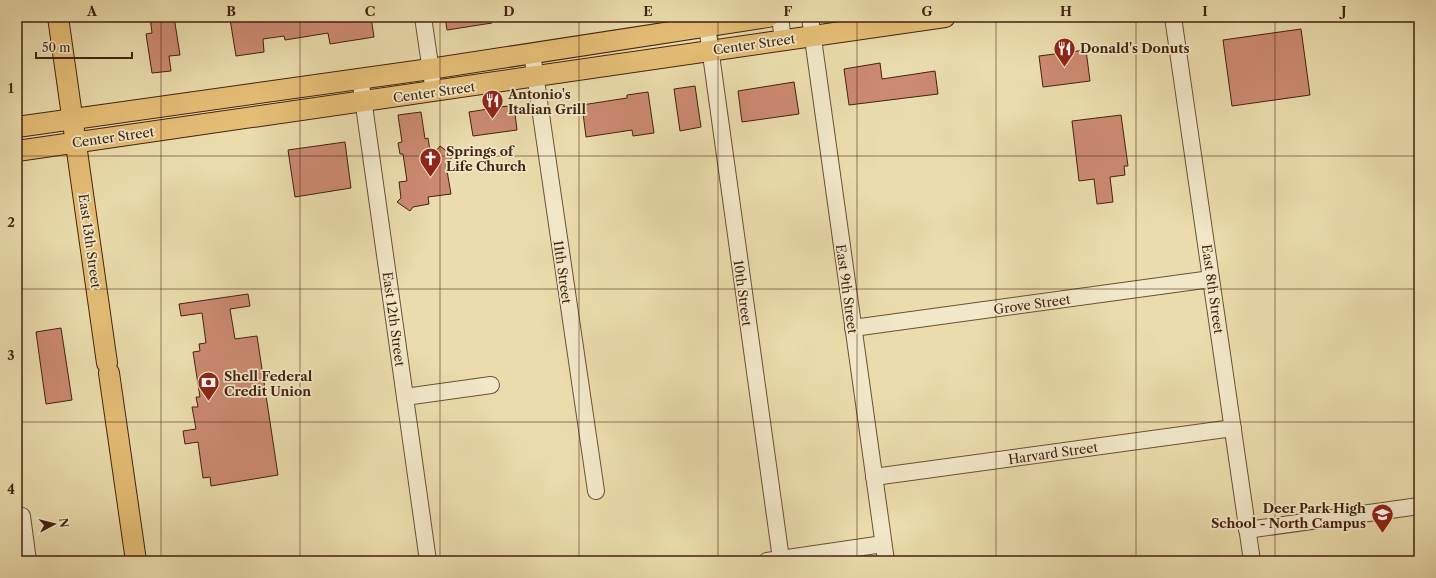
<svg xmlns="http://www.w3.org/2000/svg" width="1436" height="578" font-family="'Libre Caslon Text',serif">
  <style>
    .building { fill: #cc8a71; stroke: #43220e }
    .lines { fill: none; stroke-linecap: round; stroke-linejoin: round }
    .minor-casing { stroke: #6d5036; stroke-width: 18 }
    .major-casing { stroke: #43220e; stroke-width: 22 }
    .minor { stroke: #f1e8c9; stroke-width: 16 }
    .major { stroke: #e5be76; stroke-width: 20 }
    .grid { fill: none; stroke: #43220e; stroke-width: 1; stroke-opacity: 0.55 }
    .labels { text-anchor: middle; stroke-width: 3.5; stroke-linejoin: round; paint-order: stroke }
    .street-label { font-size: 13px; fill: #43220e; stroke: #f1e8c9 }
    .poi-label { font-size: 13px; font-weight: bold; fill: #43220e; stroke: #f1e8c9; text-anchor: start }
    .neatline { fill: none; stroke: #43220e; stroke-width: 1.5 }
    .grid-label { font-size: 13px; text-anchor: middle; font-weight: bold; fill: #43220e }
  </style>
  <rect width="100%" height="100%" fill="#eadcac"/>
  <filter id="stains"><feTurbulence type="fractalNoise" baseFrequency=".005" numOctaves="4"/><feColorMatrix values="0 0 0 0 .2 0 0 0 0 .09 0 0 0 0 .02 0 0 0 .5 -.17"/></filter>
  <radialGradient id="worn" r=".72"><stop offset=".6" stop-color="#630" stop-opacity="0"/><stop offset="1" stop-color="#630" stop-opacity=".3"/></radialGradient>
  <g class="building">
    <polygon points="150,17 174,17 180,55 169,56 171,71 152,73 146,34 152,33"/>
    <polygon points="247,17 371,17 374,37 330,44 328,33 285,40 284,36 263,39 264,52 236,56 230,19"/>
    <polygon points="445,17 491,17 492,23 447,30"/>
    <polygon points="1301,29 1310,95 1232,106 1223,40"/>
    <polygon points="1086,50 1090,81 1043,87 1039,56"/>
    <polygon points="880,63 882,79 935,71 938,94 849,105 844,69"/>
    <polygon points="794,82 799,114 742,122 738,91"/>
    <polygon points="695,86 701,127 680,131 674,89"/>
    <polygon points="648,92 654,133 633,136 632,130 586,137 582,105 627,98 627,95"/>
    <polygon points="514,105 517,130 473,136 469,112"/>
    <polygon points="421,112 425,139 428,138 431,157 440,146 453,156 446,165 451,194 428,197 429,204 413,207 410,211 397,202 401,198 399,182 407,181 403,154 400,154 398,143 402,142 398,115"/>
    <polygon points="1121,115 1128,166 1124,166 1125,175 1110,177 1113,202 1097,204 1094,179 1079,181 1072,121"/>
    <polygon points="345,142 351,188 295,197 288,150"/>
    <polygon points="248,294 250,306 230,309 235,339 257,336 278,475 211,486 210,477 203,478 198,442 185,444 183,431 196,429 192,407 198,407 196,397 200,397 193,352 200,351 199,344 206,343 202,313 181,316 179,304"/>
    <polygon points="61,328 72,400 46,404 36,332"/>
  </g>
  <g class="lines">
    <defs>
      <g id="minor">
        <polyline points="423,17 434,92"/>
        <polyline points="780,17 783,40"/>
        <polyline points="810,17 886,561"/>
        <polyline points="1173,17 1252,561"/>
        <polyline points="707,26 781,559"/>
        <polyline points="532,53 596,491"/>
        <polyline points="360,77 428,561"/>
        <polyline points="853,328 1211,279"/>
        <polyline points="405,397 491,385"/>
        <polyline points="874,477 1233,428"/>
        <polyline points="17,517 22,516 28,561"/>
        <polyline points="1247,530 1419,506"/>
        <polyline points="767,561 883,544"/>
      </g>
      <g id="major">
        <polyline points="58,17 107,363"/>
        <polyline points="17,127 430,69 768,17"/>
        <polyline points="17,151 945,17"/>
        <polyline points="109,373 136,561"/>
      </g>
    </defs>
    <use href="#minor" class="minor-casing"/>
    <use href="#major" class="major-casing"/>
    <use href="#minor" class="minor"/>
    <use href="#major" class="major"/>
  </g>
  <path class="grid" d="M161,17V561M300,17V561M440,17V561M579,17V561M718,17V561M857,17V561M996,17V561M1136,17V561M1275,17V561M17,156H1419M17,289H1419M17,422H1419"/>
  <defs>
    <symbol id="restaurant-pin" viewBox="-11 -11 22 30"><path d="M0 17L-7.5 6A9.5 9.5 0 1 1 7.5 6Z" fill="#8f2418" stroke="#f1e8c9"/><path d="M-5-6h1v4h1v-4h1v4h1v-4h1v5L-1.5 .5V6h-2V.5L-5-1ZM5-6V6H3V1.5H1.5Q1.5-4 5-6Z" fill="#fff"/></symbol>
    <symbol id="church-pin" viewBox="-11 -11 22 30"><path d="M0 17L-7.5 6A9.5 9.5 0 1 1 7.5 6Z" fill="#8f2418" stroke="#f1e8c9"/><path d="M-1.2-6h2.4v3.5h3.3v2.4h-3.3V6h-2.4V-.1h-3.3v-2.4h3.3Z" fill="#fff"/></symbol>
    <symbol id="bank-pin" viewBox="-11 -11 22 30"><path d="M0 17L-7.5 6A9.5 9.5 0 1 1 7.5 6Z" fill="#8f2418" stroke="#f1e8c9"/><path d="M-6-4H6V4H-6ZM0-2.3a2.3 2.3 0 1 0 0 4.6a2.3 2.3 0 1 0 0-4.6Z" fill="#fff"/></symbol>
    <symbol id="school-pin" viewBox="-11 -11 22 30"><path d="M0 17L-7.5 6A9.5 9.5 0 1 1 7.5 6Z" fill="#8f2418" stroke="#f1e8c9"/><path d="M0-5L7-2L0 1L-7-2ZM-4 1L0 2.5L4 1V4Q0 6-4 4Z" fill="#fff"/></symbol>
  </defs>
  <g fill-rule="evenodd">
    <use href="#restaurant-pin" x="1052" y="36" width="25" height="34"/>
    <use href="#restaurant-pin" x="480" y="88" width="25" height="34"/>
    <use href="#church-pin" x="418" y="146" width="25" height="34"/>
    <use href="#bank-pin" x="196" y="370" width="25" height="34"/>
    <use href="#school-pin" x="1370" y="502" width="25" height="34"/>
  </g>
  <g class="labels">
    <g class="street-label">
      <text transform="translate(754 44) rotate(-8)" y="5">Center Street</text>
      <text transform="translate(434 92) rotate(-8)" y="5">Center Street</text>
      <text transform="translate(113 137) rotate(-8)" y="5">Center Street</text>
      <text transform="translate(90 241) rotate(82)" y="5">East 13th Street</text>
      <text transform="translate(563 272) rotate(82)" y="5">11th Street</text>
      <text transform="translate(847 289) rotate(82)" y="5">East 9th Street</text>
      <text transform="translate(1213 289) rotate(82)" y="5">East 8th Street</text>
      <text transform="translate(743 293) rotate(82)" y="5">10th Street</text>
      <text transform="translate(1032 304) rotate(-8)" y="5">Grove Street</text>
      <text transform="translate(394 319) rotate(82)" y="5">East 12th Street</text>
      <text transform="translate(1053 453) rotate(-8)" y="5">Harvard Street</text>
    </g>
    <g class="poi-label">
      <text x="1080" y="53">Donald's Donuts</text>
      <text x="508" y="99">Antonio's<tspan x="508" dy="15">Italian Grill</tspan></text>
      <text x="446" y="156">Springs of<tspan x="446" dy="15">Life Church</tspan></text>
      <text x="224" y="381">Shell Federal<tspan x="224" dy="15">Credit Union</tspan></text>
      <text x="1366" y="513" text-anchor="end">Deer Park High<tspan x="1366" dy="15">School - North Campus</tspan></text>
    </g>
  </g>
  <rect width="1436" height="578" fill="none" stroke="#eadcac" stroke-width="44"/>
  <g transform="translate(54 524) rotate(83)" stroke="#f1e8c9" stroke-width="3" paint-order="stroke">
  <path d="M0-3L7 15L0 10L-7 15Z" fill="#43220e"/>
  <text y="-6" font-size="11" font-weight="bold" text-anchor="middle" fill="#43220e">N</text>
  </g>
  <path d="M36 52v6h96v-6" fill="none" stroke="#43220e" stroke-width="2"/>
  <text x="42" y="52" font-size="12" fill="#43220e" stroke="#f1e8c9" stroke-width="3" paint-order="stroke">50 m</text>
  <rect x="22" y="22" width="1392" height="534" class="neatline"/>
  <g class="grid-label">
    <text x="92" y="16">A</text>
    <text x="231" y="16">B</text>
    <text x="370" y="16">C</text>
    <text x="509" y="16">D</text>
    <text x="648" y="16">E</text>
    <text x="788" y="16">F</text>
    <text x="927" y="16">G</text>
    <text x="1066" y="16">H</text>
    <text x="1205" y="16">I</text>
    <text x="1344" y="16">J</text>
    <text x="11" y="93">1</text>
    <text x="11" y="227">2</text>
    <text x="11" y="360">3</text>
    <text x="11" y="494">4</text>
  </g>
  <rect width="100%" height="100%" filter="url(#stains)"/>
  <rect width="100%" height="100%" fill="url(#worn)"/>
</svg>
